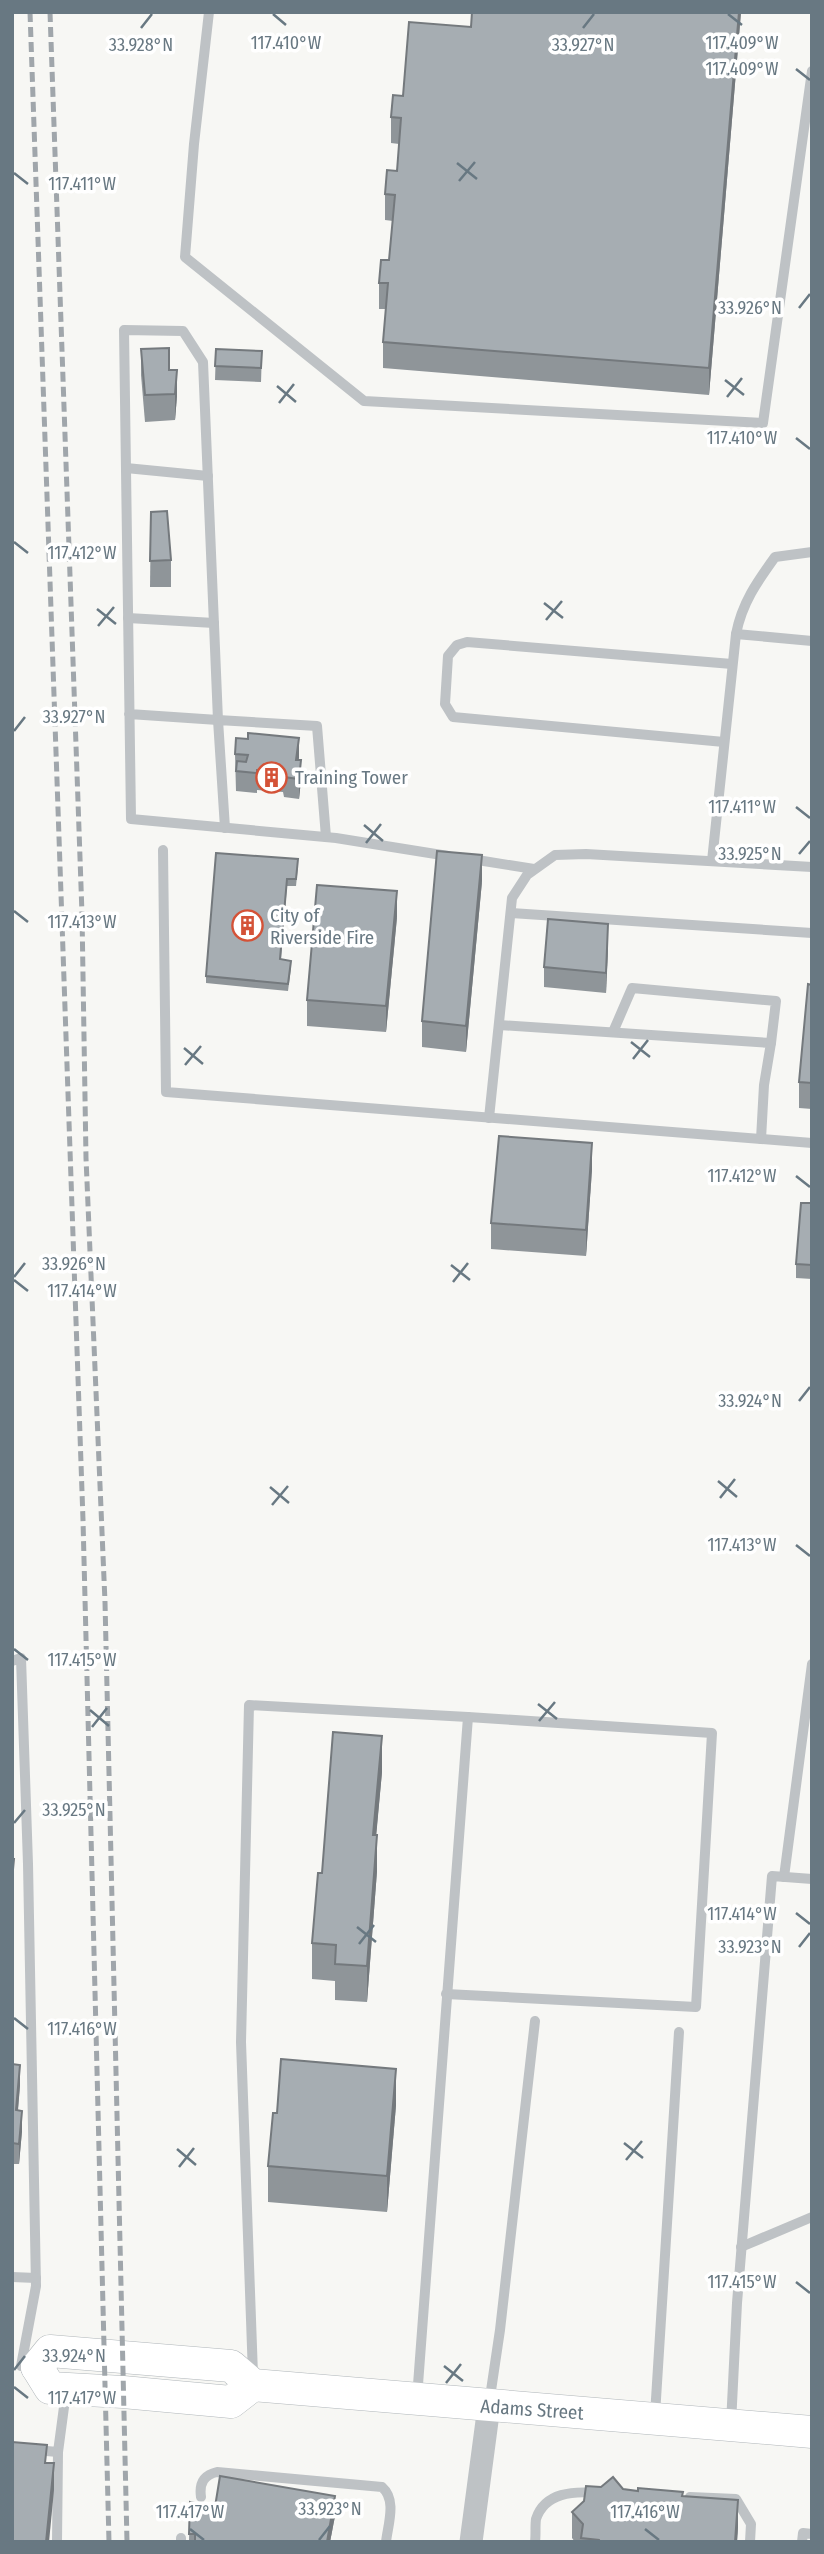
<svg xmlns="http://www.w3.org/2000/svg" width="824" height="2554" font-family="'Fira Sans Condensed',sans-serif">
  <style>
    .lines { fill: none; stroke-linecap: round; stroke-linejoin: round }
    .secondary-casing { stroke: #b0b6ba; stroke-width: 33 }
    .lane { stroke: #bec2c5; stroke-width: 10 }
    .street { stroke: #bec2c5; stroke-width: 23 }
    .secondary { stroke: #fff; stroke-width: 32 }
    .rail { stroke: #a0a6ab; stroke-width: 5; stroke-dasharray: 10 5; stroke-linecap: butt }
    .wall { fill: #8f9599 }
    .shaded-wall { fill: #74797d }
    .building { fill: #a6adb2; stroke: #74797d; stroke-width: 2 }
    .ticks { fill: none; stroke: #687882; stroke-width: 2.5 }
    .labels { text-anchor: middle; stroke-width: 7; stroke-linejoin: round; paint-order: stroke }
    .poi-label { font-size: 19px; fill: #687882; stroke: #fff; text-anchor: start }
    .street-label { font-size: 19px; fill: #687882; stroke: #fff }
    .ticks-label { font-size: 18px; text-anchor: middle; fill: #687882; stroke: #fff; stroke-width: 7; stroke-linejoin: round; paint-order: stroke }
  </style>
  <rect width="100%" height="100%" fill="#f7f7f4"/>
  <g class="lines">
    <defs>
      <g id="secondary">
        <polyline points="37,2367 50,2351 231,2366 253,2385 812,2432"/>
        <polyline points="37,2367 50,2388 123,2392 231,2402 253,2385"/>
      </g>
    </defs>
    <use href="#secondary" class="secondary-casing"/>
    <g class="lane">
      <polyline points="209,12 194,144 185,257 364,401 763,423 812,71"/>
      <polyline points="126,468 208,476"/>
      <polyline points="128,618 214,623"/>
      <path d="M736,634C742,603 757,582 775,557L812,552"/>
      <polyline points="129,714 218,720 203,362 183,331 124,330 131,819 336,838 448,856"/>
      <polyline points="724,742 453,717 445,704 448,656 457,645 467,642 732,664"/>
      <polyline points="225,828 218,720 317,726 326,837"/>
      <polyline points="163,850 166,1092 812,1143"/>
      <polyline points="471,859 534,869"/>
      <polyline points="712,861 736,634 812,641"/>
      <polyline points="511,913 812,933"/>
      <polyline points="499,1025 771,1043 764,1085 761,1139"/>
      <polyline points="613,1032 632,988 776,1001 771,1043"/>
      <polyline points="489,1118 512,898 527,875 555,855 586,854 812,867"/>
      <polyline points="12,1661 21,1658 28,1864 36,2286 21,2366"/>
      <polyline points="784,1877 812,1664"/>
      <polyline points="446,1994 696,2007 712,1733 468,1717"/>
      <polyline points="741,2247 812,2217"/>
      <polyline points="12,2277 36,2278"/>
      <polyline points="253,2375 241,2042 249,1705 468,1717 417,2398"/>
      <polyline points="489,2404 500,2330 535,2021"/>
      <polyline points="655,2415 679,2032"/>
      <polyline points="731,2424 737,2303 772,1876 812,1879"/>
      <polyline points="12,2448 58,2452 66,2392"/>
      <path d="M201,2497C199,2483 204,2475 217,2472L382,2487C397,2500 388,2524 386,2542"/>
      <polyline points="690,2497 736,2499 751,2524 750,2542"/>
      <polyline points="57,2542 58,2452"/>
      <polyline points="181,2542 181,2538"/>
      <path d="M535,2542C536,2535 535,2526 536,2519C545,2492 574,2491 597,2493"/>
      <polyline points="802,2542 803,2533 812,2534"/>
    </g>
    <polyline class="street" points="471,2542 489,2406"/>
    <use href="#secondary" class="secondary"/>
    <g class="rail">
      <polyline points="30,12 83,1520 109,2542"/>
      <polyline points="50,12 82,914 86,1158 105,1602 127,2542"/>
    </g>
  </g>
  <g class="wall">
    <polygon points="741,12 709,395 383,368 383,342 386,309 379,309 379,283 389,260 393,221 385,220 385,194 397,171 399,144 391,143 391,117 403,96 471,27"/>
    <polygon points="141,349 169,370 177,396 175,420 145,422 141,375"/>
    <polygon points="216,349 262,351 261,382 215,380"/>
    <polygon points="151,512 171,560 171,587 150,587"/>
    <polygon points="236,738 299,760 301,780 299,799 284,797 283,792 257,790 257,793 236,791 235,754"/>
    <polygon points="298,866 296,886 287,886 281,959 291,968 288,991 206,983 206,976"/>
    <polygon points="482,881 466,1052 422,1047 422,1021"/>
    <polygon points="397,917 386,1032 307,1026 307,1000"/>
    <polygon points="608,945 606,993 544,987 544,967"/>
    <polygon points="812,985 812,1109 799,1108 799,1082"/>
    <polygon points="592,1169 586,1256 491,1249 491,1223"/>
    <polygon points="812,1203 812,1279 796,1278 796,1264"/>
    <polygon points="382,1772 376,1835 377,1871 367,2002 335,2000 335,1981 312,1979 312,1943 322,1873"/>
    <polygon points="12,2064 20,2085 18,2111 22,2131 19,2164 12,2164"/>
    <polygon points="396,2105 387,2212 268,2202 268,2166"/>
    <polygon points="623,2489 683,2496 738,2527 737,2542 575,2542 572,2538 572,2512"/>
    <polygon points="190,2502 215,2507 335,2516 330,2542 189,2542"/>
  </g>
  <g class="shaded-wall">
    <polygon points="739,12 741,12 709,395 709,368"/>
    <polygon points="177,370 177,396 175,420 175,394"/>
    <polygon points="299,738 299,758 296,780 296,760"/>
    <polygon points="301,760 301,780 299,799 299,779"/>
    <polygon points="482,855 482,881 466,1052 466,1026"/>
    <polygon points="397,891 397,917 386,1032 386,1006"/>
    <polygon points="608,924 608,945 606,993 606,973"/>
    <polygon points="592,1143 592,1169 586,1256 586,1230"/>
    <polygon points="382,1736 382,1772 373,1871 373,1835"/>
    <polygon points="377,1835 377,1871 367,2002 367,1966"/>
    <polygon points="14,1859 14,1879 12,1900 12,1880"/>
    <polygon points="20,2065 20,2085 16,2131 16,2110"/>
    <polygon points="396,2069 396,2105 387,2212 387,2176"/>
    <polygon points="22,2111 22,2131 19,2164 19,2144"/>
    <polygon points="54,2463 54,2490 49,2542 46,2542"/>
    <polygon points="335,2496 335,2516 330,2542 327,2542"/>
    <polygon points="738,2500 738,2527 737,2542 735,2542"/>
  </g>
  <g class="building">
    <polygon points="472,12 739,12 709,368 383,342 388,283 379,283 381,260 389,260 395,195 385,194 387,170 397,171 401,118 391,117 393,95 403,96 409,22 471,27"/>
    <polygon points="169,348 169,370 177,370 175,394 145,395 141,349"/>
    <polygon points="216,349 262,351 261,368 215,366"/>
    <polygon points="167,511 171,560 150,561 151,512"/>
    <polygon points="248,733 299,738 296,760 301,760 299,779 284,777 283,772 257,770 257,773 236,771 237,761 246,762 248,755 235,754 236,738 248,739"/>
    <polygon points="437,851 482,855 466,1026 422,1021"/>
    <polygon points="216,853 298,859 296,879 287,879 280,959 291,961 288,984 206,976"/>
    <polygon points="317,885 397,891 386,1006 307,1000"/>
    <polygon points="548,919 608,924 606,973 544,967"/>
    <polygon points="808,984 812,985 812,1083 799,1082"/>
    <polygon points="499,1136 592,1143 586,1230 491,1223"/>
    <polygon points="801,1203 812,1203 812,1265 796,1264"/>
    <polygon points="333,1732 382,1736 373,1835 377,1835 367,1966 335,1964 336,1945 312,1943 318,1873 322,1873"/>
    <polygon points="12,1859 14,1859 12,1880"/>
    <polygon points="281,2059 396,2069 387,2176 268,2166 273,2113 277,2113"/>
    <polygon points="12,2064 20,2065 16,2110 22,2111 19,2144 12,2143"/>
    <polygon points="12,2442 47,2445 45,2463 54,2463 46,2542 12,2542"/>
    <polygon points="220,2476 335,2496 327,2542 195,2542 195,2534 189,2534 190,2502 215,2507"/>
    <polygon points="613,2477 623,2489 638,2491 638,2488 683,2492 682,2496 738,2500 735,2542 600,2542 599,2540 581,2538 583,2524 572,2512 584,2501 586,2486 601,2487"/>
  </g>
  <path class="ticks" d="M273,14L286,25M728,14L742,25M141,28L152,14M583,28L594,14M796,69L810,80M457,163L477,179M14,173L28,184M459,181L475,162M799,308L810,294M725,380L744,395M277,386L296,402M727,397L742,378M279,403L294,384M796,438L810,449M14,542L28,553M544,603L563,618M97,609L116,624M546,620L562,601M98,626L114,607M14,731L25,717M796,807L810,818M364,825L383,841M366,843L381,824M799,854L810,841M14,911L28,922M631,1042L650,1057M184,1048L203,1064M633,1059L648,1040M185,1065L201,1046M796,1176L810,1187M451,1265L470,1280M14,1277L25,1263M14,1280L28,1291M453,1282L468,1263M799,1401L810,1387M718,1481L737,1497M270,1487L289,1503M720,1498L735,1479M272,1505L288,1486M796,1545L810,1556M14,1649L28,1660M538,1704L557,1719M90,1710L109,1726M539,1721L555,1702M92,1727L107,1708M14,1823L25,1810M796,1913L810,1924M357,1927L376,1942M359,1944L374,1925M799,1947L810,1933M14,2018L28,2029M624,2143L643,2158M177,2149L196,2165M626,2160L642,2141M179,2167L194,2148M796,2282L810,2293M444,2366L463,2381M14,2370L25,2356M446,2383L461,2364M14,2387L28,2398M190,2529L204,2540M645,2529L659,2540M319,2540L330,2526"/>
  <defs>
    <symbol id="building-ring" viewBox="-11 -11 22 22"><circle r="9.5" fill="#fff" stroke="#d45237" stroke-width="1.5"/><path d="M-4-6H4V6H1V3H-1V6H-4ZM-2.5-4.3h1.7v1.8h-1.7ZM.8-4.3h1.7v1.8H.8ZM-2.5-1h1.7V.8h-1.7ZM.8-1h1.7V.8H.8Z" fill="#d45237"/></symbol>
  </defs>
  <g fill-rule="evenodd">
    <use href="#building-ring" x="254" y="760" width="35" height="35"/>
    <use href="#building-ring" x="230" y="908" width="35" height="35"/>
  </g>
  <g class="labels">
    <g class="poi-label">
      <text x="295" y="784">Training Tower</text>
      <text x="270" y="922">City of<tspan x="270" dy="22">Riverside Fire</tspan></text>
    </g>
    <g class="street-label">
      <text transform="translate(532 2409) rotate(4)" y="7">Adams Street</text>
    </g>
  </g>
  <g class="ticks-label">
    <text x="286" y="49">117.410°W</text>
    <text x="742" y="49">117.409°W</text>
    <text x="141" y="51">33.928°N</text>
    <text x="583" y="51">33.927°N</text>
    <text x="742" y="75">117.409°W</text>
    <text x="82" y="190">117.411°W</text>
    <text x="750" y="314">33.926°N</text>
    <text x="742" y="444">117.410°W</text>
    <text x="82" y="559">117.412°W</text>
    <text x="74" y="723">33.927°N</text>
    <text x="742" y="813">117.411°W</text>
    <text x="750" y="860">33.925°N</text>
    <text x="82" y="928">117.413°W</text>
    <text x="742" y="1182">117.412°W</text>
    <text x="74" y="1270">33.926°N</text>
    <text x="82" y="1297">117.414°W</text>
    <text x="750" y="1407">33.924°N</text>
    <text x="742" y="1551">117.413°W</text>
    <text x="82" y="1666">117.415°W</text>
    <text x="74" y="1816">33.925°N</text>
    <text x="742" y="1920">117.414°W</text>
    <text x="750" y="1953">33.923°N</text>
    <text x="82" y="2035">117.416°W</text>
    <text x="742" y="2288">117.415°W</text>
    <text x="74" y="2362">33.924°N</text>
    <text x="82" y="2404">117.417°W</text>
    <text x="330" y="2515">33.923°N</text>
    <text x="190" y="2518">117.417°W</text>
    <text x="645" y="2518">117.416°W</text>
  </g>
  <rect width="824" height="2554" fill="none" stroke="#687882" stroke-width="28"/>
</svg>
